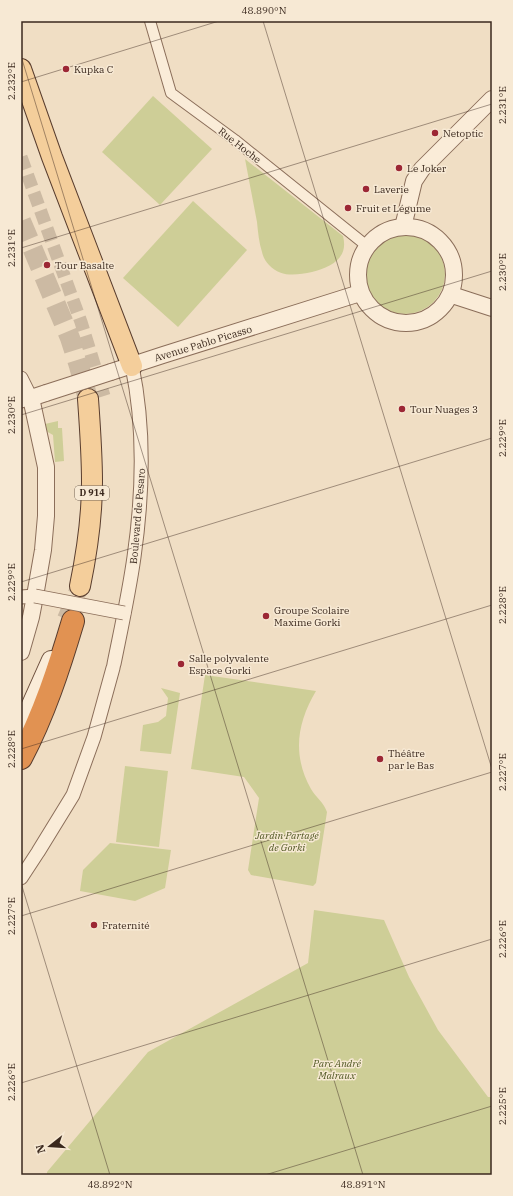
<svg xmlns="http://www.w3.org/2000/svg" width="513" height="1196" font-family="'IBM Plex Serif',serif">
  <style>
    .green { fill: #cece97 }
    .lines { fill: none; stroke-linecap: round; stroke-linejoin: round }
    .minor-tunnel { stroke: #ccbaa3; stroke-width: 13; stroke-dasharray: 13 6; stroke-linecap: butt }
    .secondary-tunnel { stroke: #ccbaa3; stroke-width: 18; stroke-dasharray: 18 9; stroke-linecap: butt }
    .primary-tunnel { stroke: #ccbaa3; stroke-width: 20; stroke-dasharray: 20 10; stroke-linecap: butt }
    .pedestrian-casing { stroke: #8b6e5a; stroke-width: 12 }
    .minor-casing { stroke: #8b6e5a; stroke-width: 15 }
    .tertiary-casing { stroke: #8b6e5a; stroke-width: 18 }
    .secondary-casing { stroke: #6d4f3d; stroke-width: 20 }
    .primary-casing { stroke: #593d2e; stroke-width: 22 }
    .motorway-casing { stroke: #593d2e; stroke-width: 24 }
    .pedestrian { stroke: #faecd8; stroke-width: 10 }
    .minor { stroke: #faecd8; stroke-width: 13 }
    .tertiary { stroke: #faecd8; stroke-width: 16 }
    .secondary { stroke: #faecd8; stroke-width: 18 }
    .primary { stroke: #f4ce9b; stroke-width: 20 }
    .motorway { stroke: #e19252; stroke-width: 22 }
    .minor-bridge-casing { stroke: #8b6e5a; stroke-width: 15; stroke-linecap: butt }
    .tertiary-bridge-casing { stroke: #8b6e5a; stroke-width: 18; stroke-linecap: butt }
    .minor-bridge { stroke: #faecd8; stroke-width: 13 }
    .tertiary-bridge { stroke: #faecd8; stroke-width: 16 }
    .ticks { fill: none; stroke: #3b291e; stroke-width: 1; stroke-opacity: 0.45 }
    .poi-dot { fill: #9c2735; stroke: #f7e9d4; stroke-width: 1.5 }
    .labels { text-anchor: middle; stroke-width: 3; stroke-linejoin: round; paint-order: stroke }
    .shield { fill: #f7e9d4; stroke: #736355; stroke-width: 1 }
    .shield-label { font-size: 9px; font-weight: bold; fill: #3b291e }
    .poi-label { font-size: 10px; fill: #3b291e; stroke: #f7e9d4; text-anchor: start }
    .street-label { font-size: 10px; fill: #3b291e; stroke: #f7e9d4 }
    .park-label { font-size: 10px; font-style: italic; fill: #515824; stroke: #f7e9d4 }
    .neatline { fill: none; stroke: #3b291e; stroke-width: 1.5 }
    .ticks-label { font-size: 10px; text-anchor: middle; fill: #3b291e }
  </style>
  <rect width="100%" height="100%" fill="#f0dec4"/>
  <g class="green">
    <polygon points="153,96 212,149 160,205 102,152"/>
    <path d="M245,159L343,236C349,259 330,267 312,272C297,275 281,278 269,265C266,262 263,257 262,252C259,243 258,232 257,222C253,201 249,180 245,159Z"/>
    <polygon points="193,201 247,250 178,327 123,278"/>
    <circle cx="405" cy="274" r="40"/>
    <polygon points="58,421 58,428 62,428 64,461 55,462 53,435 46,431 45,424"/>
    <path d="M205,675L316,691C297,723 292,755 311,789C316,798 323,801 327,812L316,883L313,886L251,875L248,870L259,798L244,777L191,769Z"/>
    <polygon points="161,688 180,693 171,754 140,751 143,725 158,722 166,716 168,698"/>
    <polygon points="125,766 168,771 159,847 116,842"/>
    <polygon points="110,843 171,850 165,888 135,901 80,891 83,870"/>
    <polygon points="314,910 384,920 409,977 438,1030 488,1097 492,1097 492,1175 47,1175 47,1172 148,1052 308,963"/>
  </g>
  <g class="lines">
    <polyline class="minor-tunnel" points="21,157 81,322 104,396"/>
    <polyline class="secondary-tunnel" points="66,619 80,586"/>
    <polyline class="primary-tunnel" points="21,221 70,338 79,366 88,399"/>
    <defs>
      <polyline id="pedestrian" points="150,21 171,93 235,140 367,246"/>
      <g id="minor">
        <polyline points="21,378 31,398 21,401"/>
        <polyline points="21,597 35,596"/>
        <path d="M114,664C121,629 129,593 134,557C143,494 145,428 132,366"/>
        <polyline points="21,878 38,852 73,795 94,737 113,668"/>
      </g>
      <g id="tertiary">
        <circle cx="406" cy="275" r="48"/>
        <polyline points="403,227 414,181 422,169 492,99"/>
        <polyline points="452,295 492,308"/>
        <polyline points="111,372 163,355 360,293"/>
        <polyline points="21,652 31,617 35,596 43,550 46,516 46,467 31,398 46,393"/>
      </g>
      <polyline id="secondary" points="21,727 51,660"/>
      <g id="primary">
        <polyline points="21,69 52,157 132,366"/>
        <path d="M80,586C87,552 92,517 92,482C92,454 90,427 88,399"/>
      </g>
      <path id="motorway" d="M21,758C44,714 59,668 73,621"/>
    </defs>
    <use href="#pedestrian" class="pedestrian-casing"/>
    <use href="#minor" class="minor-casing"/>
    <use href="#tertiary" class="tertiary-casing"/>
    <use href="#secondary" class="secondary-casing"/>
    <use href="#primary" class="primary-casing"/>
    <use href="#motorway" class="motorway-casing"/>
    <use href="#pedestrian" class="pedestrian"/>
    <use href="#minor" class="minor"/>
    <use href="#tertiary" class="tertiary"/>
    <use href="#secondary" class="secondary"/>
    <use href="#primary" class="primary"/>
    <use href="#motorway" class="motorway"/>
    <defs>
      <polyline id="minor-bridge" points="35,596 124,613"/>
      <polyline id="tertiary-bridge" points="46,393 111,372"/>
    </defs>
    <use href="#minor-bridge" class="minor-bridge-casing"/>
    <use href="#tertiary-bridge" class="tertiary-bridge-casing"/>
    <use href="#minor-bridge" class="minor-bridge"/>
    <use href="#tertiary-bridge" class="tertiary-bridge"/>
  </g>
  <path class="ticks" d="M263,21L492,769M21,56L363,1175M21,82L219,21M21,248L492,104M21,415L492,271M21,582L492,438M21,749L492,605M21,883L110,1175M21,916L492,772M21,1083L492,939M265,1175L492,1106"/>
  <g class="poi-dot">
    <circle cx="66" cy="69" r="4"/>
    <circle cx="435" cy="133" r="4"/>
    <circle cx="399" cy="168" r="4"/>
    <circle cx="366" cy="189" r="4"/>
    <circle cx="348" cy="208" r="4"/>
    <circle cx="47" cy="265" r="4"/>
    <circle cx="402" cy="409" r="4"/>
    <circle cx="266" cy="616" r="4"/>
    <circle cx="181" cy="664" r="4"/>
    <circle cx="380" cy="759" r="4"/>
    <circle cx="94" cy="925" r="4"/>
  </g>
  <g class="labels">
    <rect class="shield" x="75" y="486" width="34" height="14" rx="3"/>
    <g class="shield-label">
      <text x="92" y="496">D 914</text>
    </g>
    <g class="poi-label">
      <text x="74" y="73">Kupka C</text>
      <text x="443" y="137">Netoptic</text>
      <text x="407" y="172">Le Joker</text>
      <text x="374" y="193">Laverie</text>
      <text x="356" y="212">Fruit et Légume</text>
      <text x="55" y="269">Tour Basalte</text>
      <text x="410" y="413">Tour Nuages 3</text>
      <text x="274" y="614">Groupe Scolaire<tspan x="274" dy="12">Maxime Gorki</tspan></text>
      <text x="189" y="662">Salle polyvalente<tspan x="189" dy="12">Espace Gorki</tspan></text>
      <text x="388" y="757">Théâtre<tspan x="388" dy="12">par le Bas</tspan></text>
      <text x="102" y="929">Fraternité</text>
    </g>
    <g class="street-label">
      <text transform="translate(240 145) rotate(38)" y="4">Rue Hoche</text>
      <text transform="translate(203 343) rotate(-17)" y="4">Avenue Pablo Picasso</text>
      <text transform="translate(137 516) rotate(-85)" y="4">Boulevard de Pesaro</text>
    </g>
    <g class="park-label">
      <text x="287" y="839">Jardin Partagé<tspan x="287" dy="12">de Gorki</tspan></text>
      <text x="337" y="1067">Parc André<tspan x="337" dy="12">Malraux</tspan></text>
    </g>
  </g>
  <rect width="513" height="1196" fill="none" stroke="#f7e9d4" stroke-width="44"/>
  <g transform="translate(50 1146) rotate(253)" stroke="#f7e9d4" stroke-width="3" paint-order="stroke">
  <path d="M0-3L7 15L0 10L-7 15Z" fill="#3b291e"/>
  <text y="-6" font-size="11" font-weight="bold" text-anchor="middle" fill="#3b291e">N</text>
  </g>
  <rect x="22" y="22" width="469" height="1152" class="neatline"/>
  <g class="ticks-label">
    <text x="264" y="14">48.890°N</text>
    <text transform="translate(11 81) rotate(-90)" y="4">2.232°E</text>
    <text transform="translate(502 105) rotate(-90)" y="4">2.231°E</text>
    <text transform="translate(11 248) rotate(-90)" y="4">2.231°E</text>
    <text transform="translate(502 272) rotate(-90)" y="4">2.230°E</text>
    <text transform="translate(11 415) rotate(-90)" y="4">2.230°E</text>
    <text transform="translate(502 438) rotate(-90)" y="4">2.229°E</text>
    <text transform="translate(11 582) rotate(-90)" y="4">2.229°E</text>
    <text transform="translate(502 605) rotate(-90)" y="4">2.228°E</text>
    <text transform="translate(11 749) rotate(-90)" y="4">2.228°E</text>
    <text transform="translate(502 772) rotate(-90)" y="4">2.227°E</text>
    <text transform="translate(11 916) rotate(-90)" y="4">2.227°E</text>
    <text transform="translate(502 939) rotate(-90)" y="4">2.226°E</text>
    <text transform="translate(11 1082) rotate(-90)" y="4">2.226°E</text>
    <text transform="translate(502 1106) rotate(-90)" y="4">2.225°E</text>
    <text x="110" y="1188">48.892°N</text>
    <text x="363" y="1188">48.891°N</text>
  </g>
</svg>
